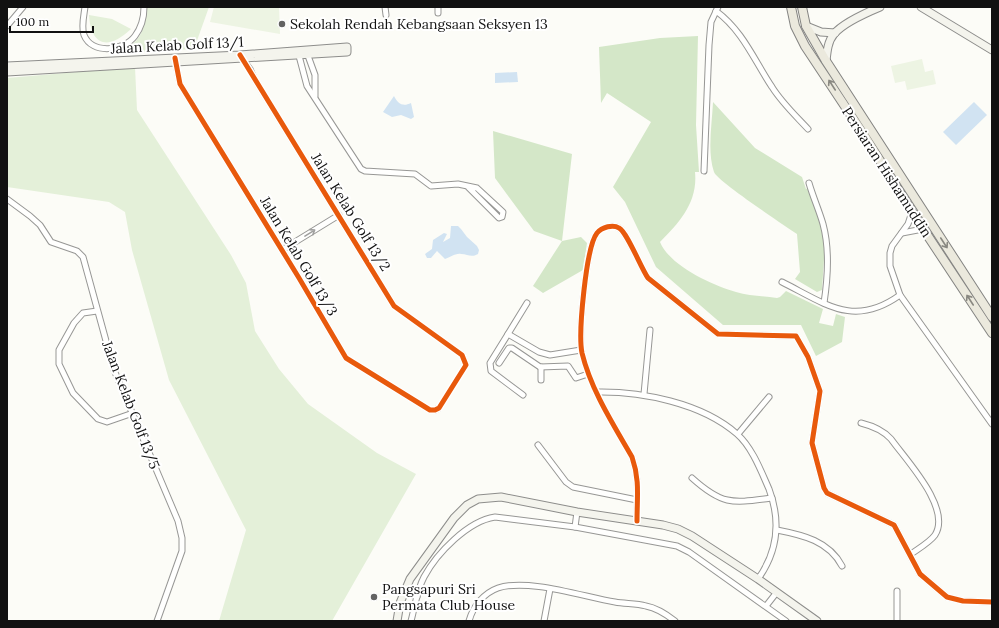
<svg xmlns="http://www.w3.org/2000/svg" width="999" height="628" font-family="Lora,serif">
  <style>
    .green { fill: #e4f0d9 }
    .forest { fill: #d4e7c8 }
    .pitch { fill: #edf4e3 }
    .water { fill: #d1e3f2 }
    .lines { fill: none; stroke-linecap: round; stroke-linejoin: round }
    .street-casing { stroke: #979795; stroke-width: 7 }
    .secondary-casing { stroke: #8d8d8b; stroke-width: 9 }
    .primary-casing { stroke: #848482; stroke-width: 10 }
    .street { stroke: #fffffe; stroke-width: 5 }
    .secondary { stroke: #f4f4ed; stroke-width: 7 }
    .primary { stroke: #ebe9dd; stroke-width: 8 }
    .cycleway-casing { stroke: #fff; stroke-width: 8 }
    .cycleway { stroke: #e8590c; stroke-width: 5 }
    .oneway { stroke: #898881 }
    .oneway2 { stroke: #a0a09f }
    .poi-dot { fill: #636362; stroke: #fff; stroke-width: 1.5 }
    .labels { text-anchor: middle; stroke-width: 4; stroke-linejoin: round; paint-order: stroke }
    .poi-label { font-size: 14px; fill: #111; stroke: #fff; text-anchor: start }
    .street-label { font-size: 14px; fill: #111; stroke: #fff }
  </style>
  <rect width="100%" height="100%" fill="#fcfcf7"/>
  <g class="green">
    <path d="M146,7H209L194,49L117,53C141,42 144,33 146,7Z"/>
    <path d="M89,15L112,19L131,29C109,50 91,47 89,15Z"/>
    <polygon points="135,67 137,110 231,255 246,283 255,331 279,369 308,404 377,453 416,474 332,621 219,621 246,530 169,380 132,250 125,212 109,202 7,187 7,78"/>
  </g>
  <g class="forest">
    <path d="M698,36L696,125L699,172H695C698,202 680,222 660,242C670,266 712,285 736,292C749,296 764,296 777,298L780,297L786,291L823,309L819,323L833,326L836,314L845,317L842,342L816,356L801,325H723L656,267L625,202L613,187L651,122L607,93L601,103L599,47L660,38Z"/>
    <path d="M713,102L755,148L802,177L806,189L808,188L823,231L825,243L822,290L817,292L795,279L800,272L797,234C785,226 716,180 714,172C707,151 712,125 713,102Z"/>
    <polygon points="493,131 572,154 562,241 581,237 587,243 583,270 543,293 533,286 562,241 534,231 495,178"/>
  </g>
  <g class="pitch">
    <polygon points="214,7 279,7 280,34 210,22"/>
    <polygon points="922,59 925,72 933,70 936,84 907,90 905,81 895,83 891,66"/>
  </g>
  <g class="water">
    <polygon points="517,72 518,82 495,83 495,73"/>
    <path d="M394,96C398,104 403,107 411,103L414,117L411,119L401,115L392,117L383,112Z"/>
    <polygon points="974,102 987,115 956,145 943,132"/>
    <path d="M451,226H458L461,229L467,237L477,246L479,250L478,254C471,258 468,254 461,254C456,253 450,257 445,259L437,251L431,258H427L425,254L432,249L433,240L444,233L447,234L443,242L450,238Z"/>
  </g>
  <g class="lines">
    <defs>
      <g id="street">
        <path d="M85,7C84,15 81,27 84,35C92,55 124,51 135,36C141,28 144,17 144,7"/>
        <polyline points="385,7 386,15"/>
        <polyline points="438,7 438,13"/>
        <path d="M716,11C743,31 754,60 772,87C782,103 796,116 808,129"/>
        <polyline points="7,26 23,7"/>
        <polyline points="298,52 307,86 361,169 365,171 415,174 431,186 458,184 477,188 503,212 502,217 499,218 468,187"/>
        <polyline points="307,53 315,75 315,96"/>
        <polyline points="175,59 180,84 299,278 346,358 430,410 435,410 439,408 466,365 462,355 394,306 254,78 250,69 241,57"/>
        <polyline points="704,171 709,45 711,22 718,7"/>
        <path d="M809,183C813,197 819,210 823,224C830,250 828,277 824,303"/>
        <polyline points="7,199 30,216 40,225 51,242 77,251 83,257 114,370 178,521 182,538 182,551 157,621"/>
        <polyline points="912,212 908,224 892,246 890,253 890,266 900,295 992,424"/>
        <polyline points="902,233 923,229"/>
        <polyline points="282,250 339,215"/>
        <path d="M782,282C826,304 854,328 900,295"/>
        <polyline points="97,311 83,313 74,323 59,350 59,364 73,393 98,419 107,422 133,413"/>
        <polyline points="508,334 527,303"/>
        <polyline points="499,363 509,348 512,348 540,367 568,366 576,378 588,374"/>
        <polyline points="541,380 541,367"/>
        <path d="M596,392C641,391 702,403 737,434C752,447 761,471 769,489C781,521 778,551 758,579"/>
        <polyline points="644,394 650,330"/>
        <polyline points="523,395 491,371 490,363 508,334 539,352 550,355 581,350"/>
        <path d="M861,423C873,426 883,430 891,439C906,460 952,508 935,535C930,542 918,549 911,554"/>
        <polyline points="738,434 769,397"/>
        <polyline points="538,445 566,482 573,487 637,500"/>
        <path d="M692,478C723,506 733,503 772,498"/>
        <path d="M637,521C637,497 640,480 632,457C613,424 591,390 582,353C578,334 586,247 597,233C602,227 613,224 619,228C627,232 641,268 648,278L718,334L796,336L808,357L820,391L812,443L824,488L827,493L894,525L920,574L947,597L963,601L992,602"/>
        <polyline points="575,527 577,512"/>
        <path d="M777,530C803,535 829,541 842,566"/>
        <polyline points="404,591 417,597"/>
        <polyline points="766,606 777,592"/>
        <path d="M411,621C415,606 417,590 424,577C437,553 468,521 495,517L575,527L677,546L689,552L786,621"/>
        <path d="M469,621C473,606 484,593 498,588C528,578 584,597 615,602C625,604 636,603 646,606C657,608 666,614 675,621"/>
        <polyline points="544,621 550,589"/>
        <polyline points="897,621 897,591"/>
      </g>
      <g id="secondary">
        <polyline points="921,7 992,50"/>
        <polyline points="806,26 821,32 835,33"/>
        <path d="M826,61C827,51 828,41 834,34C843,23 868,12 880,7"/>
        <polyline points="7,66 240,55 347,47 347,52 7,72"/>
        <polyline points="397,621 400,603 410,579 454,518 467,505 478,499 501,497 577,512 663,525 678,529 692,536 758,579 817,621"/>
      </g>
      <g id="primary">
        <polyline points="791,7 795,26 805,46 866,138 912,212 992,333"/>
        <polyline points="802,7 806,26 826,61 992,317"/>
      </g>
    </defs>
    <use href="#street" class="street-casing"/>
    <use href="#secondary" class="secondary-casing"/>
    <use href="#primary" class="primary-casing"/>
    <use href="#street" class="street"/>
    <use href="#secondary" class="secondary"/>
    <use href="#primary" class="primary"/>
    <defs>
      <g id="cycleway">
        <polyline points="175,58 180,84 299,278 346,358 430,410 435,410 439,408 466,365 462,355 394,306 240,55"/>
        <path d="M637,521C637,497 640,480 632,457C613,424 591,390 582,353C578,334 586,247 597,233C602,227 613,224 619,228C627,232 641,268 648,278L718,334L796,336L808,357L820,391L812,443L824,488L827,493L894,525L920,574L947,597L963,601L992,602"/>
      </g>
    </defs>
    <use href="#cycleway" class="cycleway-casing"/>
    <use href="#cycleway" class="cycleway"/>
  </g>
  <defs><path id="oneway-shaft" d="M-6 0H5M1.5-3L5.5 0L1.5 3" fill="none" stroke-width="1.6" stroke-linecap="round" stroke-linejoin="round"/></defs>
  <g class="oneway">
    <use href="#oneway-shaft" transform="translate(832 85) rotate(-123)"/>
    <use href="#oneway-shaft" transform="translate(944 243) rotate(57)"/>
    <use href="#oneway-shaft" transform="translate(970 300) rotate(-123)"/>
  </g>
  <use class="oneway2" href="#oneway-shaft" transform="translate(310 233) rotate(-32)"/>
  <g class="poi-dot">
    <circle cx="282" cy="24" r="4"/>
    <circle cx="374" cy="597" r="4"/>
  </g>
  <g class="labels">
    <g class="poi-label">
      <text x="290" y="29">Sekolah Rendah Kebangsaan Seksyen 13</text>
      <text x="382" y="594">Pangsapuri Sri<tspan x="382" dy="16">Permata Club House</tspan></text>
    </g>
    <g class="street-label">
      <text transform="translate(177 45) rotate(-3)" y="5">Jalan Kelab Golf 13/1</text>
      <text transform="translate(887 172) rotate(57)" y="5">Persiaran Hishamuddin</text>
      <text transform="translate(351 212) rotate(58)" y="5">Jalan Kelab Golf 13/2</text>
      <text transform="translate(299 256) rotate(59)" y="5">Jalan Kelab Golf 13/3</text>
      <text transform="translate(131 405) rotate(69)" y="5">Jalan Kelab Golf 13/5</text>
    </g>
  </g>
  <rect width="999" height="628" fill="none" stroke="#111111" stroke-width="16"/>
  <path d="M10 26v6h83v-6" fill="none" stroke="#111111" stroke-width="2"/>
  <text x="16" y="26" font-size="12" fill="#111111" stroke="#ffffff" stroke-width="3" paint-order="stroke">100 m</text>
</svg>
